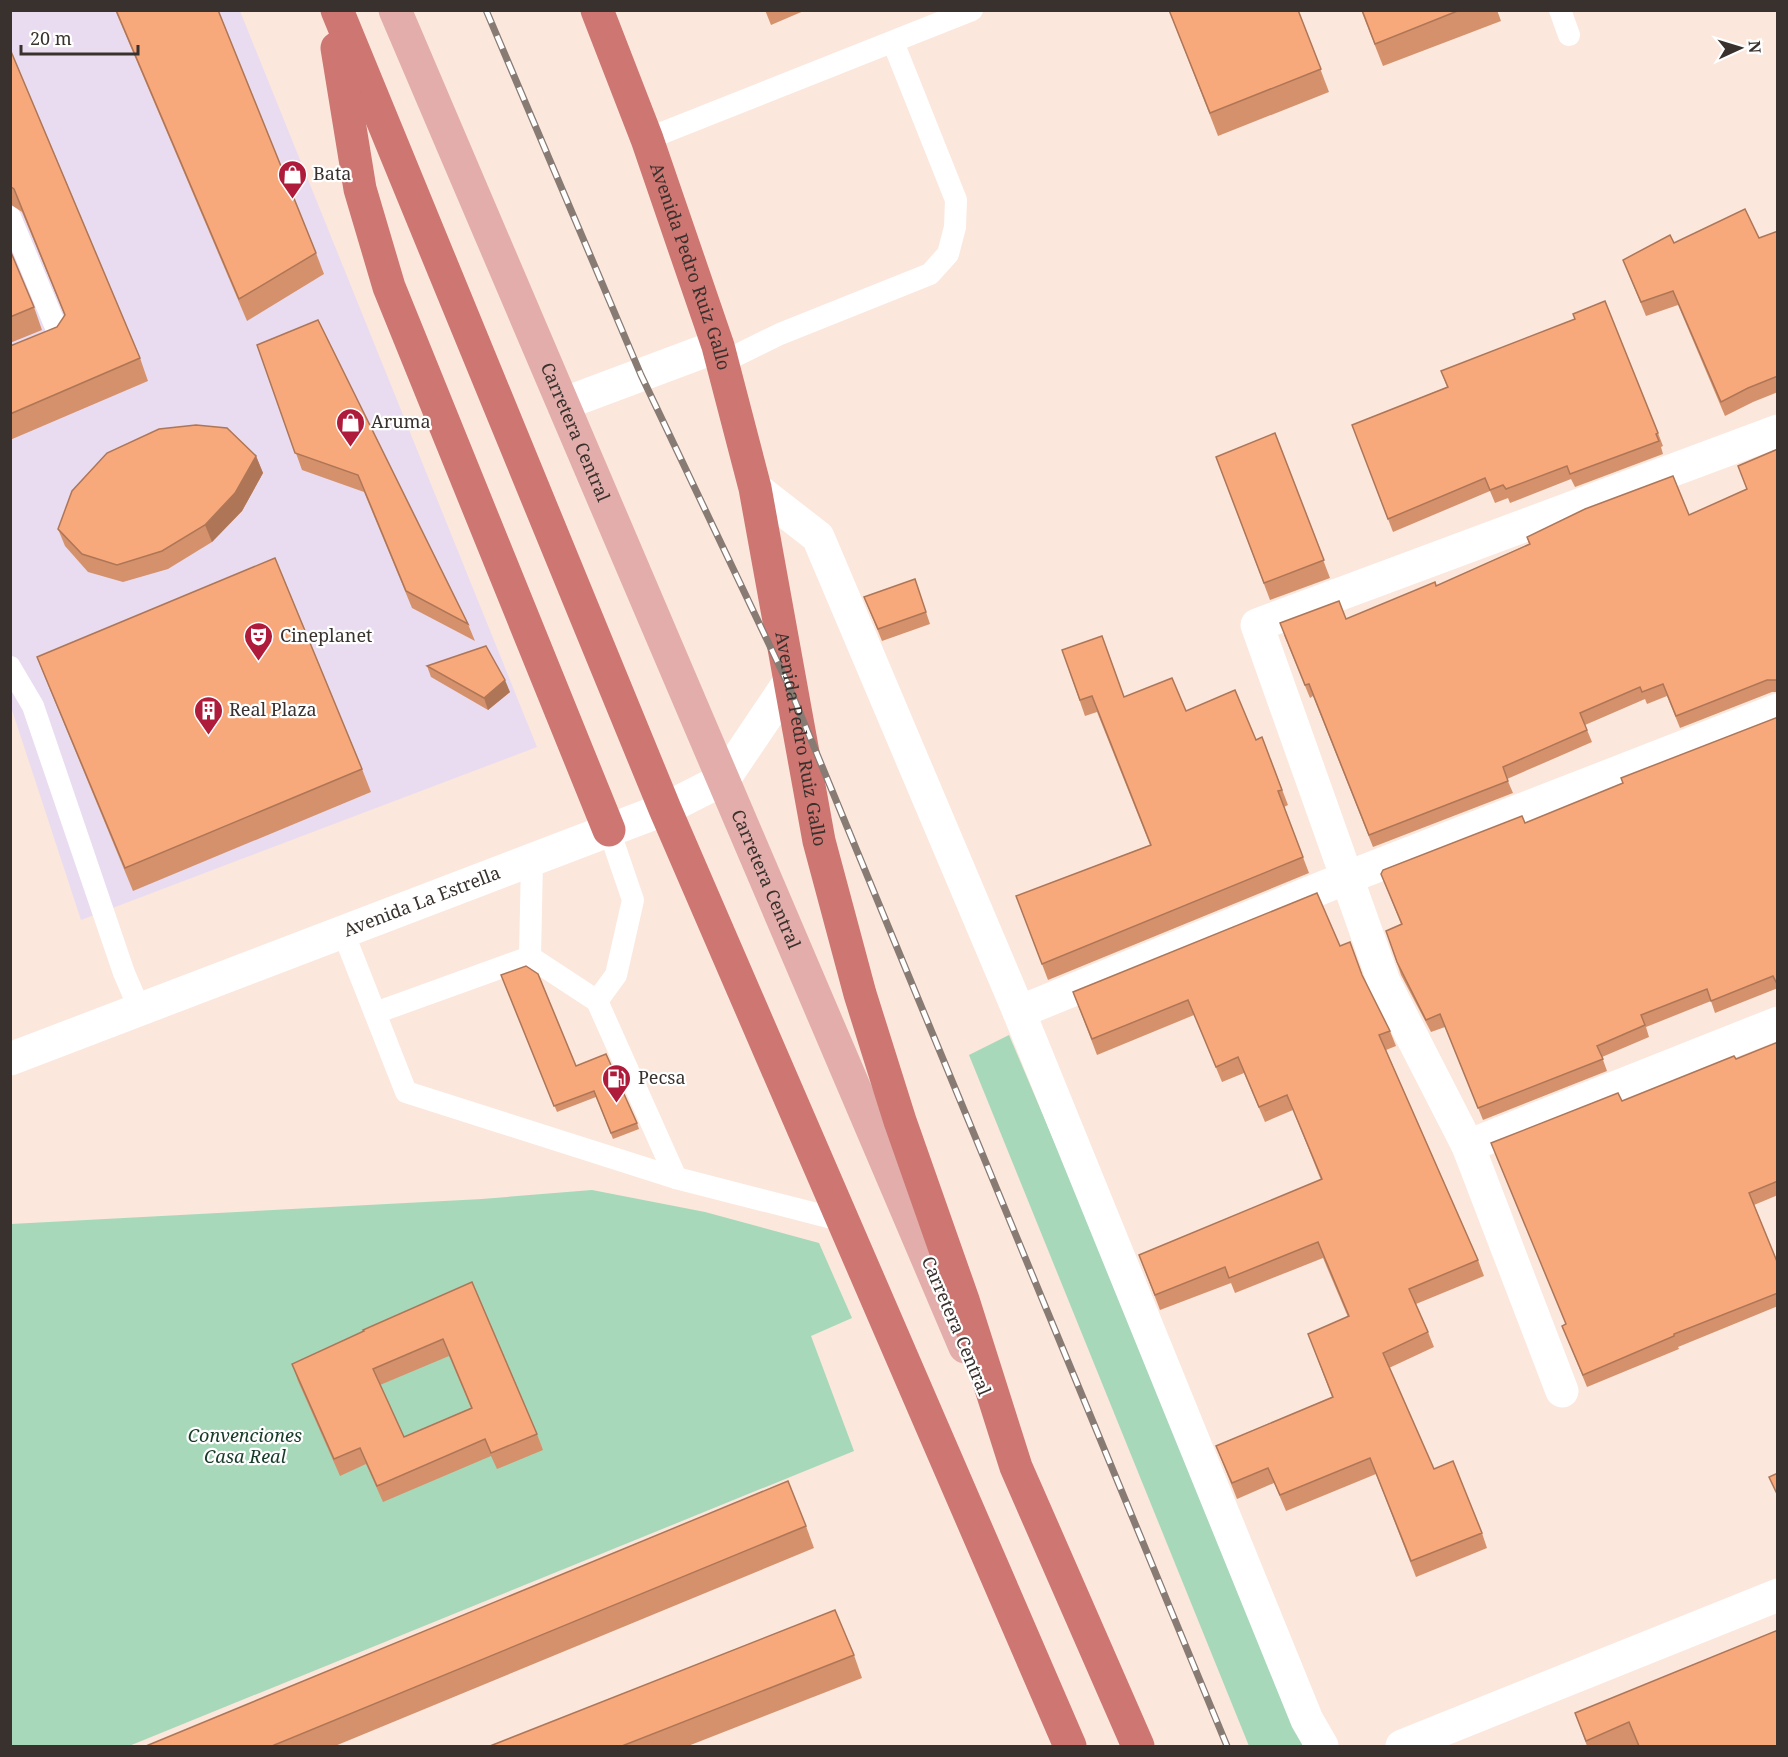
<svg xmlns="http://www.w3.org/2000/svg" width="1788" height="1757" font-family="'Noto Serif',serif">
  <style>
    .commercial { fill: #e9dcf0 }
    .green { fill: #a7d8b9 }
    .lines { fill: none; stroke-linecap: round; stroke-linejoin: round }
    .lane { stroke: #fff; stroke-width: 22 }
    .street { stroke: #fff; stroke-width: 33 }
    .secondary { stroke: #fff; stroke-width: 33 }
    .primary { stroke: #e2adaa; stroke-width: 33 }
    .highway { stroke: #ce7672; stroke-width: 33 }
    .rail-casing { stroke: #877b74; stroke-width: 7 }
    .rail { stroke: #fff; stroke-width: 4.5; stroke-dasharray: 14; stroke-linecap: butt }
    .wall { fill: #d5916b; fill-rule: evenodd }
    .shaded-wall { fill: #ae7657 }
    .building { fill: #f8a97c; stroke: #ae7657; stroke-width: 1.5; fill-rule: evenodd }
    .labels { text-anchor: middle; stroke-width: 4.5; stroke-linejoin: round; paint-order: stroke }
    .poi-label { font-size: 18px; fill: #38312d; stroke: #fff; text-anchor: start }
    .street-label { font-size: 18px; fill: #38312d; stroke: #fff }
    .park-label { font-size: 18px; font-style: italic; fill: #153a25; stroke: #fff }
  </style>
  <rect width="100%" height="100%" fill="#fbe7dc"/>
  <polygon class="commercial" points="10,11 240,11 537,747 81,920 11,707"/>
  <g class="green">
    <polygon points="1009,1035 1311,1746 1249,1746 969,1055"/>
    <polygon points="592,1190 705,1212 819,1243 852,1318 811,1336 854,1451 129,1746 11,1746 11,1224 482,1199"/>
  </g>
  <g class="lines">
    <g class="lane">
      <polyline points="1560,10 1569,35"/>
      <polyline points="647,139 972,10"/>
      <polyline points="10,217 60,337 10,358"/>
      <polyline points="723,362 780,334 930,274 948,254 955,227 956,200 893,42"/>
      <polyline points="10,667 33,706 124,973 140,1010"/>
      <polyline points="343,932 375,1013 530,957"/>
      <polyline points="530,957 597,1001 676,1178 844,1221"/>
      <polyline points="530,957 532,860"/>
      <polyline points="597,1001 616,975 633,900 609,830"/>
      <polyline points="375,1013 406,1092 676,1178"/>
    </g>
    <g class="street">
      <polyline points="563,404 718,346"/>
      <polyline points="755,488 818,537 1019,1012 1307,1720 1322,1746"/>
      <polyline points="1019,1012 1346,878 1778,710"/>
      <polyline points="1468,1146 1778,1023"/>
      <polyline points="1562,1391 1468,1146 1384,982 1257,625 1778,431"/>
      <polyline points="1402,1746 1778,1595"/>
    </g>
    <path class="secondary" id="s1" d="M10,1059L665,809L724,779L788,684"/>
    <path class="primary" id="s2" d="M395,10L965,1347"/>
    <g class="highway">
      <polyline points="337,10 665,809 1070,1746"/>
      <path id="s3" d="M597,10L647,139L718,346L755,488L819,841L860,994L900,1121L963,1300L1016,1467L1138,1746"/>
      <polyline points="337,48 360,189 389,287 609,830"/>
    </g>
    <defs>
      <polyline id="rail" points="486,10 641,375 788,684 1227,1746"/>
    </defs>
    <use href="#rail" class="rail-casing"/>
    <use href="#rail" class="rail"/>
  </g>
  <g class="wall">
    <polygon points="115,10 218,10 316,253 324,274 247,321"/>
    <polygon points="765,10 806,10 771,25"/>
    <polygon points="1169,10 1298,10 1329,92 1218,136"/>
    <polygon points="1361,10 1497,10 1501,21 1383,66"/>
    <polygon points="10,49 140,358 148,381 10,440 10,346 57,327 65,316 22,212 10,204"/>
    <polygon points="1778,231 1778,392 1753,402 1725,416 1678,305 1646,316 1623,260 1674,243 1759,238"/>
    <polygon points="10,250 34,307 42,330 10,343"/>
    <polygon points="318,320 468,624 475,641 412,608 364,492 302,470 257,345"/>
    <polygon points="1441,371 1658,433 1663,446 1661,447 1663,454 1575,487 1571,479 1510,503 1508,498 1495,503 1490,491 1393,532 1352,425 1447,387"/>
    <polygon points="1275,433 1330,578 1270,600 1216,457"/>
    <polygon points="1778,449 1778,692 1772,692 1680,728 1667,696 1647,704 1645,699 1585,725 1592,742 1507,779 1513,793 1373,847 1313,696 1310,698 1284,635 1346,619 1436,586 1529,544 1527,537 1689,515 1747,489 1738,466"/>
    <polygon points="256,456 263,473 242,511 212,542 168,569 123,582 88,572 65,546 58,529"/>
    <polygon points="915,579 930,624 882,641 864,597"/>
    <polygon points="1062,650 1124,697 1186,711 1256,740 1262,737 1288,805 1284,807 1309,873 1048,980 1016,896 1150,845 1097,712 1085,716"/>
    <polygon points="37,657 362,769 371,792 133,891 46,680"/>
    <polygon points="427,666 510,692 488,710 431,677"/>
    <polygon points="1778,717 1778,988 1715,1013 1711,1001 1646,1027 1649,1037 1602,1057 1607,1071 1483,1120 1445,1027 1431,1032 1401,975 1386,931 1401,924 1381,874 1525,823 1623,783"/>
    <polygon points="1340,946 1362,975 1390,1031 1396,1046 1386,1050 1478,1260 1484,1276 1416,1304 1428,1332 1434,1347 1389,1368 1434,1469 1482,1533 1487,1548 1416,1577 1376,1474 1286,1511 1274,1483 1237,1499 1216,1446 1332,1397 1308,1334 1348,1317 1323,1258 1235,1293 1231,1283 1160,1310 1139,1255 1321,1180 1293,1110 1265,1122 1244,1073 1222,1082 1194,1015 1097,1055 1073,992"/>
    <polygon points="501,975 576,1066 637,1123 639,1129 613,1139 596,1097 557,1112"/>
    <polygon points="1778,1042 1778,1195 1754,1205 1778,1264 1778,1306 1678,1347 1679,1349 1587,1387 1562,1326 1566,1324 1491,1143 1622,1101 1736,1059"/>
    <path d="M472,1282L537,1434L543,1450L497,1469L491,1456L383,1502L366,1464L340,1476L298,1381L292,1364ZM449,1356L471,1408L404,1437L380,1385Z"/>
    <polygon points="806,1526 814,1548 335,1746 146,1746"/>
    <polygon points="854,1655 862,1678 688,1746 490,1746"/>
    <polygon points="1575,1713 1778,1746 1638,1746 1637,1745 1633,1746 1587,1746"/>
  </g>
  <g class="shaded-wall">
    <polygon points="256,456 263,473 242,511 212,542 205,525"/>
    <polygon points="505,680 510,692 488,710 484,698"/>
  </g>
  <g class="building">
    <polygon points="116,10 218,10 316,253 239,299"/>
    <polygon points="1169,10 1298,10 1321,69 1210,113"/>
    <polygon points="1362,10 1460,10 1375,44"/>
    <polygon points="10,49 140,358 10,414 10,346 57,327 65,315 14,189 10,186"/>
    <polygon points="1745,209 1759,238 1778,231 1778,376 1748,388 1721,402 1673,291 1641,302 1623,260 1670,235 1674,243"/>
    <polygon points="10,250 34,307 10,317"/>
    <polygon points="1605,301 1658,433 1656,434 1659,441 1570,474 1567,466 1506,489 1503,485 1490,490 1485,478 1388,519 1352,425 1448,387 1441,371 1575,319 1573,314"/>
    <polygon points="318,320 468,624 406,591 358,475 295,453 257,345"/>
    <polygon points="196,425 227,428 256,456 235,493 205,525 162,551 117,565 82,554 58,529 72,491 107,453 159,429"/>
    <polygon points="1275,433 1324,560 1264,583 1216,457"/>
    <polygon points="1778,449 1778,680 1767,680 1676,716 1663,684 1642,692 1640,687 1580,713 1587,730 1503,767 1508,781 1369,835 1309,684 1305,685 1280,623 1339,601 1346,619 1435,582 1436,586 1530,544 1527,537 1585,509 1673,476 1689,515 1747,489 1738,466"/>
    <polygon points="275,558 362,769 125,868 37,657"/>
    <polygon points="915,579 926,612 878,629 864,597"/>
    <polygon points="1102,636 1124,697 1172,678 1186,711 1235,690 1256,740 1262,737 1282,790 1278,791 1303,857 1042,964 1016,896 1151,845 1092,696 1080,700 1062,650"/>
    <polygon points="486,646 505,680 484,698 427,666"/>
    <polygon points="1778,717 1778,986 1773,976 1711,1001 1707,989 1641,1015 1645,1025 1597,1046 1603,1059 1478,1108 1440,1014 1426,1020 1397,962 1386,931 1402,924 1381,874 1383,870 1522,816 1525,823 1623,783 1621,778"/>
    <polygon points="1317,893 1340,946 1350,942 1362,975 1390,1031 1379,1035 1478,1260 1409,1289 1428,1332 1383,1353 1434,1469 1453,1461 1482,1533 1411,1561 1370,1458 1280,1495 1268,1468 1232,1483 1216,1446 1333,1397 1308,1334 1349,1316 1318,1242 1229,1278 1225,1267 1155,1295 1139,1255 1322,1179 1287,1095 1259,1107 1238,1057 1216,1067 1188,1000 1092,1039 1073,992"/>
    <polygon points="526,966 538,974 576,1066 606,1054 637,1123 611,1133 594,1091 554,1106 501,975"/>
    <polygon points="1778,1042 1778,1181 1749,1193 1778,1264 1778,1293 1674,1334 1674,1336 1583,1375 1562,1326 1566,1324 1491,1143 1618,1093 1622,1101 1734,1056 1736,1059"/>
    <path d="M472,1282L537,1434L491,1453L485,1439L377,1486L360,1448L334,1459L292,1364L364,1331L363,1330ZM443,1339L472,1408L404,1437L373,1369Z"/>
    <polygon points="1778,1473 1778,1496 1769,1477"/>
    <polygon points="788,1481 806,1526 272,1746 146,1746"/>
    <polygon points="835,1610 854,1655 622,1746 490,1746"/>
    <polygon points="1778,1630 1778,1746 1639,1746 1629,1722 1586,1741 1575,1713"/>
  </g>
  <defs>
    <symbol id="shop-pin" viewBox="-11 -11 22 30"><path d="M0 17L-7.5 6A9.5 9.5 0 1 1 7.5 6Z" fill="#af1b3b" stroke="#fff"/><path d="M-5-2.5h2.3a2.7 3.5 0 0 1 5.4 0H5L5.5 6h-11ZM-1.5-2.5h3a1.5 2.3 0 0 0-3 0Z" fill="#fff"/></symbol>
    <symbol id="theatre-pin" viewBox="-11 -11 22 30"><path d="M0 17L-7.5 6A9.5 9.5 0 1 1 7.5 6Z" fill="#af1b3b" stroke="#fff"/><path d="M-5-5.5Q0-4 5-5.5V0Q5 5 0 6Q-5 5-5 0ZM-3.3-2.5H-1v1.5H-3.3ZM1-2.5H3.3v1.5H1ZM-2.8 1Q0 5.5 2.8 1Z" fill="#fff"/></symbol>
    <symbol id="building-pin" viewBox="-11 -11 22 30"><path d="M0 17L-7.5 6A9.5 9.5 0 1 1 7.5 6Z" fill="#af1b3b" stroke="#fff"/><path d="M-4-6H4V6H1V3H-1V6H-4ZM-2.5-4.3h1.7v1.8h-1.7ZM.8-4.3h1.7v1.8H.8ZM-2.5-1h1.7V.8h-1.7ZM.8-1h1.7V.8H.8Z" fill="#fff"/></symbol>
    <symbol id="fuel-pin" viewBox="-11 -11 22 30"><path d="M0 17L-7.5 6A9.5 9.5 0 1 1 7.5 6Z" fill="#af1b3b" stroke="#fff"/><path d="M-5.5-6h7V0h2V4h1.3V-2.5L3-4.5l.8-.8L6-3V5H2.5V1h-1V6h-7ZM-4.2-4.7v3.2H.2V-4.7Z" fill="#fff"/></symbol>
  </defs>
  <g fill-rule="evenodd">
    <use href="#shop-pin" x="276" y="158" width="33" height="45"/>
    <use href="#shop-pin" x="334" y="406" width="33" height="45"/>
    <use href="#theatre-pin" x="242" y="620" width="33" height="45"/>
    <use href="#building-pin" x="192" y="694" width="33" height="45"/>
    <use href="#fuel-pin" x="600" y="1062" width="33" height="45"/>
  </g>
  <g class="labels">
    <g class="poi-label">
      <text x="313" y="180">Bata</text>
      <text x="371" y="428">Aruma</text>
      <text x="280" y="642">Cineplanet</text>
      <text x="229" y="716">Real Plaza</text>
      <text x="638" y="1084">Pecsa</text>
    </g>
    <g class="street-label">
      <text dy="6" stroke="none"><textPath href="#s3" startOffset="273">Avenida Pedro Ruiz Gallo</textPath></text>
      <text dy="6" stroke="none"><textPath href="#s2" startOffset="459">Carretera Central</textPath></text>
      <text dy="6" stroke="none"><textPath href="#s3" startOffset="759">Avenida Pedro Ruiz Gallo</textPath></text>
      <text dy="6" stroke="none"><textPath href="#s2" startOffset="945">Carretera Central</textPath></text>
      <text dy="6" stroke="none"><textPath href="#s1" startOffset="441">Avenida La Estrella</textPath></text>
      <text transform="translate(956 1326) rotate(67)" y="6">Carretera Central</text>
    </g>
    <g class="park-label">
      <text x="245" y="1442">Convenciones<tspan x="245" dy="21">Casa Real</tspan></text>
    </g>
  </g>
  <rect width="1788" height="1757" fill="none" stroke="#38312d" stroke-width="24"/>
  <g transform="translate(1740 48) rotate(86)" stroke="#ffffff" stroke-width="4.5" paint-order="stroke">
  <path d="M0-4.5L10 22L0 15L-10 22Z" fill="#38312d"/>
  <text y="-9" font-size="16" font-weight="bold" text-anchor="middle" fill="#38312d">N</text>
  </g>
  <path d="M21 45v9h117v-9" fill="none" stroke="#38312d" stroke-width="3"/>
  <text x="30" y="45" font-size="18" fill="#38312d" stroke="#ffffff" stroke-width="4.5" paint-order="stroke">20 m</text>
</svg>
